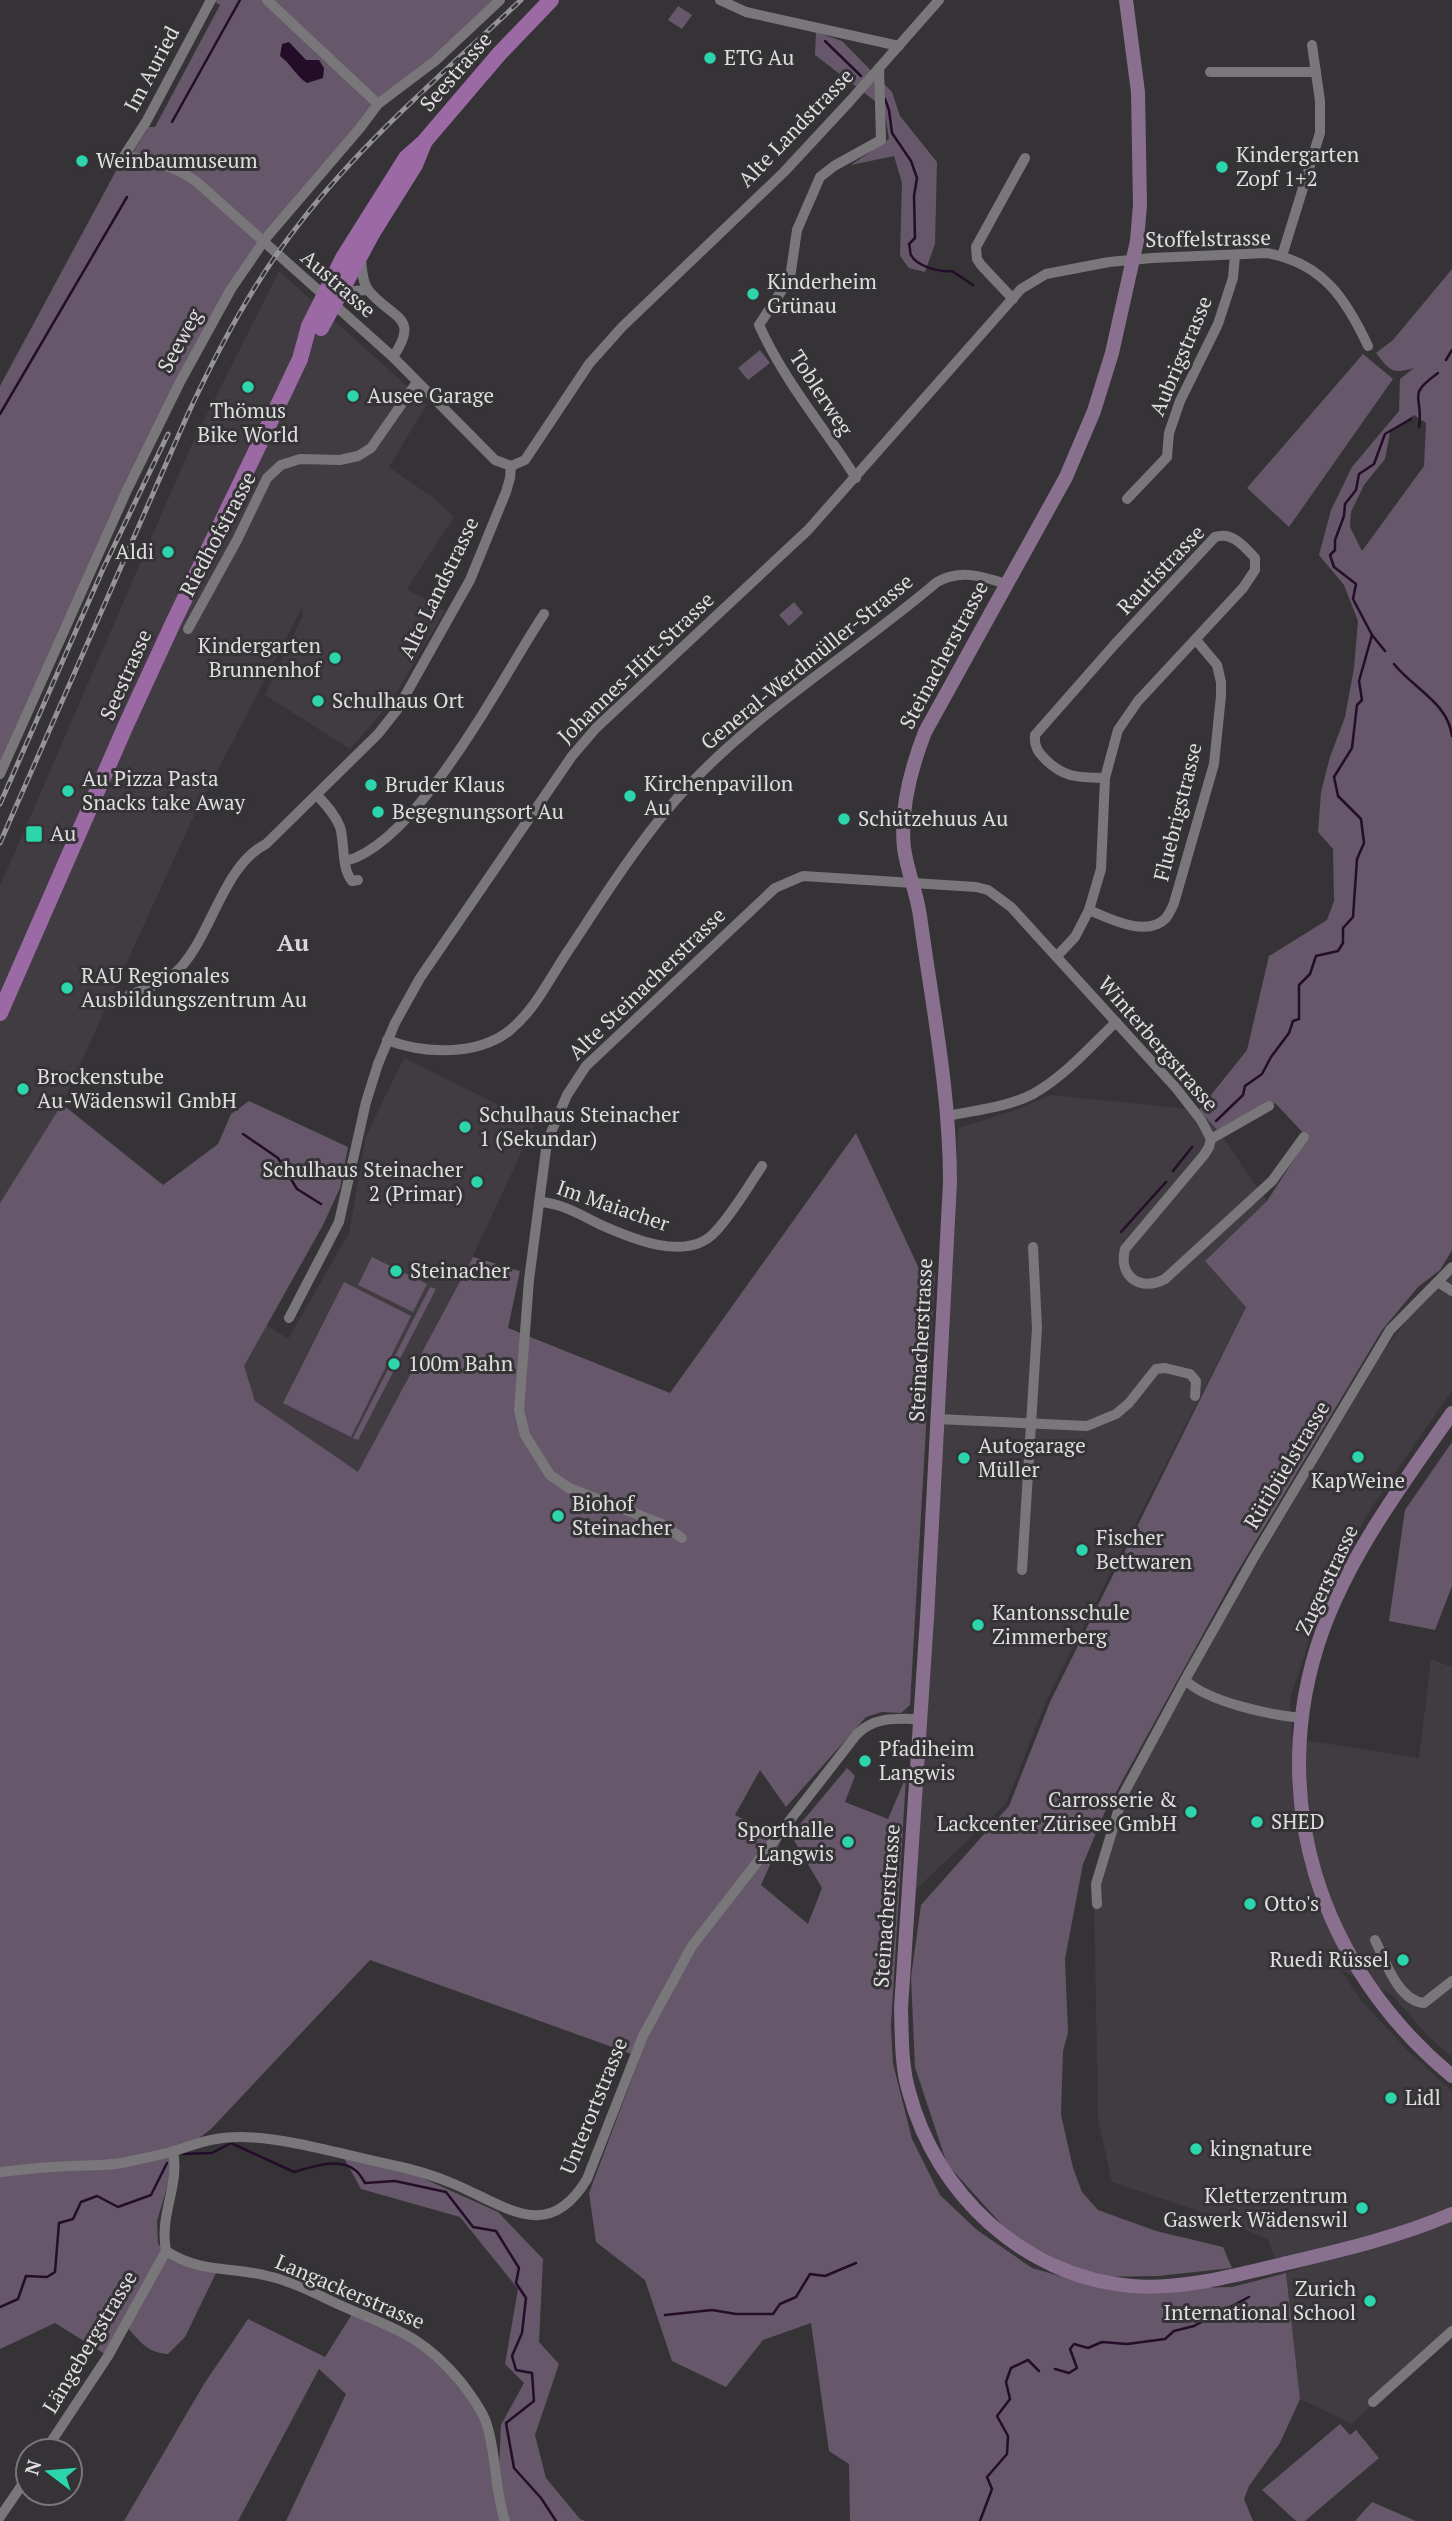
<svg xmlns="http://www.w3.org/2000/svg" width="1452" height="2521" font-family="'PT Serif',serif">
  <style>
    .built { fill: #413b42 }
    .green { fill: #67576a; fill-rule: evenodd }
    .water { fill: #240d28 }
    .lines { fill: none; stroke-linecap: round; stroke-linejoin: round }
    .stream { stroke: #240d28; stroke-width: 2.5 }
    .street { stroke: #79777a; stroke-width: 10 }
    .secondary { stroke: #8a708f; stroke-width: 14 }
    .primary { stroke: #9b6aa4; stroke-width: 16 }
    .rail-casing { stroke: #959395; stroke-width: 5 }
    .rail { stroke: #353336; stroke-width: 2.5; stroke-dasharray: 8; stroke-linecap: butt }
    .poi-dot { fill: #2cd5ab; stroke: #353336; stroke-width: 2.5 }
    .labels { text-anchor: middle; stroke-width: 6; stroke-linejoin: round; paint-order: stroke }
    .poi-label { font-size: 21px; fill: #dfdedf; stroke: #353336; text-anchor: start }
    .street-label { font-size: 21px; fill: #dfdedf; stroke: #353336 }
    .quarter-label { font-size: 24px; font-weight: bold; fill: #dad7da; stroke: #353336 }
  </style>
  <rect width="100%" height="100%" fill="#353336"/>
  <g class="built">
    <polygon points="279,271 427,404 389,467 436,500 454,517 407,589 445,611 390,703 350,749 265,695 302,617 303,606 192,820 62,1104 0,1203 0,886 192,444"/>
    <polygon points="404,1058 535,1123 473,1256 358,1473 255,1401 243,1366 267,1325 288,1339 349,1233 366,1136"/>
    <polygon points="1051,1095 1199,1110 1218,1131 1267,1201 1205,1261 1246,1306 1046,1701 1006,1804 912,1893 943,1444 958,1128 1016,1110"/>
    <polygon points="1452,1274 1452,1390 1372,1507 1346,1553 1320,1607 1290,1699 1292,1738 1419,1758 1431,1659 1452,1667 1452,2057 1429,2037 1392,1995 1341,1970 1359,1998 1407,2050 1452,2091 1452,2213 1387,2235 1275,2259 1268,2239 1198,2211 1112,2182 1098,2119 1094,1898 1123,1802 1184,1686 1385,1348 1414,1310"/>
    <polygon points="1452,2215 1452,2329 1352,2424 1300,2399 1286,2273"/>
  </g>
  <g class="green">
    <polygon points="212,0 500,0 391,93 266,238 180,382 0,774 0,386 124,156 130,157 149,127 155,127 220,5"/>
    <polygon points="678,6 692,15 682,29 668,20"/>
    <polygon points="816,32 842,41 892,92 900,116 937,162 935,244 925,272 909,268 900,256 902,183 894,156 851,165 889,139 884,108 815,55"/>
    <path d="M1452,269V1250L1440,1270L1418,1287L1382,1330L1236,1574L1104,1814L1083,1864L1065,1959L1068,2033L1063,2051L1061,2115L1073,2168L1082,2192L1098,2210L1156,2231L1223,2247L1232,2268L1158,2276L1093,2277L1014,2238L947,2164L915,2067L911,1977L921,1905L1009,1806L1050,1702L1246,1307L1205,1261L1267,1201L1308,1138L1275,1103L1218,1131L1199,1110L1247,1050L1269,956L1327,920L1334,901L1333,849L1318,832L1321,792L1330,757L1345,717L1354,668L1358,621L1344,585L1319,555L1331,510L1352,467L1399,411L1400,379L1414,368C1392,374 1391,372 1376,353L1393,340ZM1414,415L1426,423L1424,466L1362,551L1350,527L1351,512L1364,485L1385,459L1390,432Z"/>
    <polygon points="760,350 770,363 748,380 738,368"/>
    <polygon points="1363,354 1393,379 1289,527 1247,488"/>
    <polygon points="794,602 803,613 789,626 779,615"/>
    <path d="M249,1101L348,1147L340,1188L323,1225L244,1366L255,1401L358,1472L473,1257L520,1271L508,1328L670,1393L856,1133L920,1271L935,1272L910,1705L901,1713L882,1712L866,1717L786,1807L760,1770L735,1815L782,1838L761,1885L808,1924L822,1888L791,1835L847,1768L855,1776L845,1802L888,1819L906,1777L891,2025L893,2064L912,2139L940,2195L977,2230L1032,2268L1091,2285L1158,2289L1232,2287L1286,2273L1300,2399L1280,2443L1249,2486L1244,2499L1253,2521H850L849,2464L829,2451L811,2323L763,2340L726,2387L672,2361L645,2280L596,2242L589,2193L640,2057L370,1960L211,2129L170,2160L173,2167L157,2221L158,2244L166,2251L218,2269L185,2337L168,2354C147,2353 139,2340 126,2326L108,2356L55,2323L0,2349V1203L62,1104L163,1185L218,1144L231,1114Z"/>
    <polygon points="372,1257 427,1284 413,1312 358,1285"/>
    <polygon points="344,1282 411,1316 351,1437 283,1403"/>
    <polygon points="430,1287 436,1289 358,1440 353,1438"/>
    <polygon points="1452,1442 1452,1586 1435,1630 1389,1621 1405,1510"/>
    <polygon points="344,2158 407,2171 498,2212 543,2259 539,2342 559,2364 535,2435 546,2478 580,2519 585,2521 286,2521 346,2394 319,2369 238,2521 124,2521 204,2384 248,2319 325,2357 354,2311 401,2330 445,2363 485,2420 498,2493 501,2425 524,2383 505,2364 518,2289 460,2217 361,2189"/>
    <polygon points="1340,2424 1350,2435 1356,2430 1379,2458 1305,2521 1296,2521 1262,2490"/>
    <polygon points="1372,2502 1416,2521 1355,2521"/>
  </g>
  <path class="water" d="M289,42L306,60H319L324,68L323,78L307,83C296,76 291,64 280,56L282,44Z"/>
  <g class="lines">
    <g class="stream">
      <polyline points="825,41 861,76"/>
      <path d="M885,99L889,110L892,133L911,161L917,178L914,196L915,238L909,244C910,246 910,254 911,255C917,267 940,272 952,271L973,285"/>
      <polyline points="172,122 240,0"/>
      <polyline points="1446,360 1452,350"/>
      <polyline points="0,414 127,197"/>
      <path d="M1419,427C1424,394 1405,397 1438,373"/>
      <polyline points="1385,651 1372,635 1353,599 1356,584 1334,567 1330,555 1335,550 1335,540 1344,516 1345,504 1356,490 1359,474 1374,464 1385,434 1411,419"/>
      <path d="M1394,664C1413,688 1448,703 1452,736"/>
      <polyline points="1216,1121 1243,1095 1245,1086 1262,1074 1271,1057 1289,1033 1293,1021 1299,1019 1299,985 1310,974 1316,956 1338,951 1343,943 1343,928 1353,917 1357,859 1364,843 1361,819 1338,796 1334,777 1352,748 1357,705 1362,700 1359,681 1372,635"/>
      <polyline points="243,1134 278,1158 297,1189 321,1204"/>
      <polyline points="1173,1171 1192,1147"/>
      <polyline points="1121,1232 1166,1182"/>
      <path d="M182,2154L212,2153L231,2143L294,2172C312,2167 338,2157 355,2170C359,2172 363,2180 365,2183L395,2181L446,2192L473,2227L496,2231L519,2268L516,2283L526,2298L522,2333L512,2356L516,2370L532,2373L534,2401L506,2423L514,2468L541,2498L556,2521"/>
      <polyline points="0,2307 18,2299 26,2276 47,2277 55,2272 59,2223 73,2219 81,2202 97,2196 118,2207 151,2195 167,2163"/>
      <polyline points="665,2315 712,2310 736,2314 773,2314 780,2304 796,2297 810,2274 825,2276 856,2263"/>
      <polyline points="1055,2369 1069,2373 1077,2368 1070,2349 1074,2344 1088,2348 1102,2342 1127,2344 1165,2339 1174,2331 1194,2326 1249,2297"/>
      <polyline points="980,2521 992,2489 987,2477 1007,2454 1008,2436 997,2416 1010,2399 1006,2382 1011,2368 1028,2360 1039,2371"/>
    </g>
    <g class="street">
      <path d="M211,0L146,122L124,156C151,160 175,166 197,182L393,357L495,460L511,466"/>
      <polyline points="267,0 378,104"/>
      <polyline points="720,0 746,12 899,46"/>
      <polyline points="1210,72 1316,72"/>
      <polyline points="1282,256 1320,133 1320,101 1312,45"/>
      <path d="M361,259C362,269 362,283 369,291C392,319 421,316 393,357"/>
      <polyline points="338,296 353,291 368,290"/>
      <polyline points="1013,299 981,265 977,259 976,247 1025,158"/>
      <polyline points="511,466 525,460 589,364 622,327 784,172 850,101 939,0"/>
      <path d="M856,478C824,427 784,381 759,325L790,278L797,230L820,177L834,166L881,140L879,68"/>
      <polyline points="1127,499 1167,457 1169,433 1180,401 1218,324 1233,278 1235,255"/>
      <polyline points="188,629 237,540 267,478 281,465 300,459 340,460 358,456 371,448 417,382"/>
      <polyline points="0,774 127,490 180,382 231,289 266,238 360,128 378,104 435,61 500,0"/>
      <path d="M317,795C325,804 335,814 340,827C345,843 341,868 352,881L358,880"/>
      <path d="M346,861C419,842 502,677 544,614"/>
      <path d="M1089,910C1110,919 1147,938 1166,918C1169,914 1172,908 1174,903L1214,764L1221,696V682L1217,665L1196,640"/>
      <path d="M1057,956L1075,937L1089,910L1101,869L1105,778L1118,730L1138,701L1243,588L1255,570V558C1245,547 1232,531 1215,537L1115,644L1035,735C1034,747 1038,752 1046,760C1066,779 1079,777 1105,778"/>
      <path d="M129,995C148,988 168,982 181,967C212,933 224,865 266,844L378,734L397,710L470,580L506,492L510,478L511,466"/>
      <path d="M387,1040C424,1054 477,1056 509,1031C534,1011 549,980 566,954C600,903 633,850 673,803C748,716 850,656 937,582C960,569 982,576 1006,584"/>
      <path d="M948,1116C976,1110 1008,1107 1033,1094C1064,1077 1091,1046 1116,1022"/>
      <polyline points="1211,1139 1269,1106"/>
      <path d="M539,1202C561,1203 579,1214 599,1224C630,1238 687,1263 715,1232C733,1213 747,1188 762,1166"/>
      <polyline points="1438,1282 1452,1291"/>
      <path d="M289,1318L339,1222L366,1102L378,1064L395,1023L420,978L572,756L596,728L808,530L1021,289L1046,274L1109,262L1152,258L1267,253C1323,263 1346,299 1368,346"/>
      <polyline points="937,1419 1087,1426 1116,1414 1129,1403 1156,1369 1165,1368 1190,1374 1196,1381 1195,1396"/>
      <path d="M682,1538L662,1524L569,1488L550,1475L525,1435L519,1410L529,1280L547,1142L567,1095L586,1066L775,888L803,876L976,887L988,890L1011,907L1176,1088L1201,1120L1211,1139L1209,1147L1204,1155L1125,1249C1118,1277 1141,1292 1165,1279L1272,1181L1304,1137"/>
      <polyline points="1022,1570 1037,1328 1033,1247"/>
      <path d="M1302,1718C1270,1715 1208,1702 1185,1680L1253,1559L1390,1330L1452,1267"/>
      <polyline points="1097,1904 1096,1884 1123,1795 1185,1680"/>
      <path d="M1375,1940C1385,1960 1398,2001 1424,2003L1452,1981"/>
      <path d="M173,2151C180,2187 159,2213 166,2251C202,2274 230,2266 268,2276C294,2282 318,2295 342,2306C395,2329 422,2335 461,2382C470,2394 481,2408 486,2422C497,2454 494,2489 505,2521"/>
      <path d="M0,2172C23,2169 46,2167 69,2166C86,2165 105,2166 122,2163C139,2159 157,2156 174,2151C199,2143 214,2137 241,2137C283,2137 341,2154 383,2163C408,2168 431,2174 454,2184C506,2206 548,2244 587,2179L643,2036L692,1946L857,1734C876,1716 896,1719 920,1719"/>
      <polyline points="1373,2402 1452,2331"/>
      <polyline points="45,2451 108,2356 166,2251"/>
      <polyline points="0,2517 28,2476"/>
    </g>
    <g class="secondary">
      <path d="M1126,0L1138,92L1140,205L1137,241L1112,353L1094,411L1066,477L925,732C911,768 900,810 904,848C907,871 917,893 920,916C932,1004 950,1093 950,1182L927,1618L901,2008C902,2036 901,2065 909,2092C936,2194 1024,2277 1132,2286C1181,2290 1232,2276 1279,2265C1338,2251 1396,2238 1452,2214"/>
      <path d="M1452,1413C1404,1482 1351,1552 1322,1632C1264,1796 1319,1966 1452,2076"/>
    </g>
    <g class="primary">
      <polyline points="321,328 373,232 415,165 424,143"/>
      <polyline points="0,1013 126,725 173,623 282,397 300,359 309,326 343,258 406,158 424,142 500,53 551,0"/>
    </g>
    <defs>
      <g id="rail">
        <polyline points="0,804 103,569 168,434"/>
        <path d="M0,843L187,416C219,347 255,279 303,219C366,138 447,70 521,0"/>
      </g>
    </defs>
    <use href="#rail" class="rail-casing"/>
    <use href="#rail" class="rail"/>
  </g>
  <g class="poi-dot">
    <circle cx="710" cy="58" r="7"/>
    <circle cx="82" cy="161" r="7"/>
    <circle cx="1222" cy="167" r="7"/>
    <circle cx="753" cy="294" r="7"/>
    <circle cx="248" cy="387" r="7"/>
    <circle cx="353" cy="396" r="7"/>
    <circle cx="168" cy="552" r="7"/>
    <circle cx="335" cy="658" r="7"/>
    <circle cx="318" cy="701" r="7"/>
    <circle cx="371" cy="785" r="7"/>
    <circle cx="68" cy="791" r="7"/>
    <circle cx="630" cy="796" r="7"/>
    <circle cx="378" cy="812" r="7"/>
    <circle cx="844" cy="819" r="7"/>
    <rect x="25" y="825" width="18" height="18" rx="3.5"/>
    <circle cx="67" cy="988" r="7"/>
    <circle cx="23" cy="1089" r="7"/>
    <circle cx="465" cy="1127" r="7"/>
    <circle cx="477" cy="1182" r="7"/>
    <circle cx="396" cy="1271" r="7"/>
    <circle cx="394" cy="1364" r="7"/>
    <circle cx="1358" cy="1457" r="7"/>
    <circle cx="964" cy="1458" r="7"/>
    <circle cx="558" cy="1516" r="7"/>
    <circle cx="1082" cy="1550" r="7"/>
    <circle cx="978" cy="1625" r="7"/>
    <circle cx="865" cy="1761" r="7"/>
    <circle cx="1191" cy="1812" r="7"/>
    <circle cx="1257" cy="1822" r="7"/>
    <circle cx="848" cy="1842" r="7"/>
    <circle cx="1250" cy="1904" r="7"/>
    <circle cx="1403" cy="1960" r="7"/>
    <circle cx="1391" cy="2098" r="7"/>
    <circle cx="1196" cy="2149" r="7"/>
    <circle cx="1362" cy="2208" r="7"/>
    <circle cx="1370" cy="2301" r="7"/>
  </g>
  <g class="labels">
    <g class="poi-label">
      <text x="724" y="65">ETG Au</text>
      <text x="1236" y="162">Kindergarten<tspan x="1236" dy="24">Zopf 1+2</tspan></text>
      <text x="96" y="168">Weinbaumuseum</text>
      <text x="767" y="289">Kinderheim<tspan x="767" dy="24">Grünau</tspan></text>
      <text x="367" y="403">Ausee Garage</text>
      <text x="248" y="418" text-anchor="middle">Thömus<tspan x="248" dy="24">Bike World</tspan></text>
      <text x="154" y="559" text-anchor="end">Aldi</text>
      <text x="321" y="653" text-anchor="end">Kindergarten<tspan x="321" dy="24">Brunnenhof</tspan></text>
      <text x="332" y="708">Schulhaus Ort</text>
      <text x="82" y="786">Au Pizza Pasta<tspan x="82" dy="24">Snacks take Away</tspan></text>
      <text x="644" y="791">Kirchenpavillon<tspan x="644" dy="24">Au</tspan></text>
      <text x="385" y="792">Bruder Klaus</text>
      <text x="392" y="819">Begegnungsort Au</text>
      <text x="858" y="826">Schützehuus Au</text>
      <text x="50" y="841">Au</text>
      <text x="81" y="983">RAU Regionales<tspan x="81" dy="24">Ausbildungszentrum Au</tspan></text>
      <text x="37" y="1084">Brockenstube<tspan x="37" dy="24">Au-Wädenswil GmbH</tspan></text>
      <text x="479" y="1122">Schulhaus Steinacher<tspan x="479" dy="24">1 (Sekundar)</tspan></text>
      <text x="463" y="1177" text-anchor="end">Schulhaus Steinacher<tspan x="463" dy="24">2 (Primar)</tspan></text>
      <text x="410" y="1278">Steinacher</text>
      <text x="408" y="1371">100m Bahn</text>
      <text x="978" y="1453">Autogarage<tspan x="978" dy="24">Müller</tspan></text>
      <text x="1358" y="1488" text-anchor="middle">KapWeine</text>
      <text x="572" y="1511">Biohof<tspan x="572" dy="24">Steinacher</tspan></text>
      <text x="1096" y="1545">Fischer<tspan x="1096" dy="24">Bettwaren</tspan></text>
      <text x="992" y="1620">Kantonsschule<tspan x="992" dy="24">Zimmerberg</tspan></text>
      <text x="879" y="1756">Pfadiheim<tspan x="879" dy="24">Langwis</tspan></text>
      <text x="1177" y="1807" text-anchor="end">Carrosserie &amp;<tspan x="1177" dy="24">Lackcenter Zürisee GmbH</tspan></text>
      <text x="1271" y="1829">SHED</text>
      <text x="834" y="1837" text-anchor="end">Sporthalle<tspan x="834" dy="24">Langwis</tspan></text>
      <text x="1264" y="1911">Otto's</text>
      <text x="1389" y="1967" text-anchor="end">Ruedi Rüssel</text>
      <text x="1405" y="2105">Lidl</text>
      <text x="1210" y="2156">kingnature</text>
      <text x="1348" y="2203" text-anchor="end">Kletterzentrum<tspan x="1348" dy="24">Gaswerk Wädenswil</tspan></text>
      <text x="1356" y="2296" text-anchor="end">Zurich<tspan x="1356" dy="24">International School</tspan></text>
    </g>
    <g class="street-label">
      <text transform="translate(152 69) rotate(-62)" y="7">Im Auried</text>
      <text transform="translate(456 72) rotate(-49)" y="7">Seestrasse</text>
      <text transform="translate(796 128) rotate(-46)" y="7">Alte Landstrasse</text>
      <text transform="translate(1208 239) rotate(-1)" y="7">Stoffelstrasse</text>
      <text transform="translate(338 284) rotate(41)" y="7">Austrasse</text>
      <text transform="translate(180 341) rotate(-61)" y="7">Seeweg</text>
      <text transform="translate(1181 356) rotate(-67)" y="7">Aubrigstrasse</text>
      <text transform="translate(821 393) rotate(57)" y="7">Toblerweg</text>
      <text transform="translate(218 534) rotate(-62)" y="7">Riedhofstrasse</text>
      <text transform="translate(1161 570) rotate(-46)" y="7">Rautistrasse</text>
      <text transform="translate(439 588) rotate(-64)" y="7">Alte Landstrasse</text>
      <text transform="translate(944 655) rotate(-62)" y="7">Steinacherstrasse</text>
      <text transform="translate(807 662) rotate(-39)" y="7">General-Werdmüller-Strasse</text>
      <text transform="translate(636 668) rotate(-44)" y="7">Johannes-Hirt-Strasse</text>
      <text transform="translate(126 675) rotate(-66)" y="7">Seestrasse</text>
      <text transform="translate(1178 812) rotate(-76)" y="7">Fluebrigstrasse</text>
      <text transform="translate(647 984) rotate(-44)" y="7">Alte Steinacherstrasse</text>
      <text transform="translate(1158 1044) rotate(49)" y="7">Winterbergstrasse</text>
      <text transform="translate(613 1206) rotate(19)" y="7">Im Maiacher</text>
      <text transform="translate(921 1340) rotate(-87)" y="7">Steinacherstrasse</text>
      <text transform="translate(1287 1465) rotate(-59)" y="7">Rütibüelstrasse</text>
      <text transform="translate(1327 1580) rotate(-65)" y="7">Zugerstrasse</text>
      <text transform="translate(887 1906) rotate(-86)" y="7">Steinacherstrasse</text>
      <text transform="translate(594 2106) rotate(-68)" y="7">Unterortstrasse</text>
      <text transform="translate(350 2292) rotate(23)" y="7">Langackerstrasse</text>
      <text transform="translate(90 2342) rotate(-59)" y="7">Längebergstrasse</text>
    </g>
    <g class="quarter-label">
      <text x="293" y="951">Au</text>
    </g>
  </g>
  <g transform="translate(49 2472) rotate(286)"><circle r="33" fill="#353336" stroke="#79777a" stroke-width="2"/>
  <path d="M0-5L12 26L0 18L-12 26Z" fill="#2cd5ab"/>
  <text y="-10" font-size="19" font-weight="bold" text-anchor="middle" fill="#dfdedf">N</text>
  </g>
</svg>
